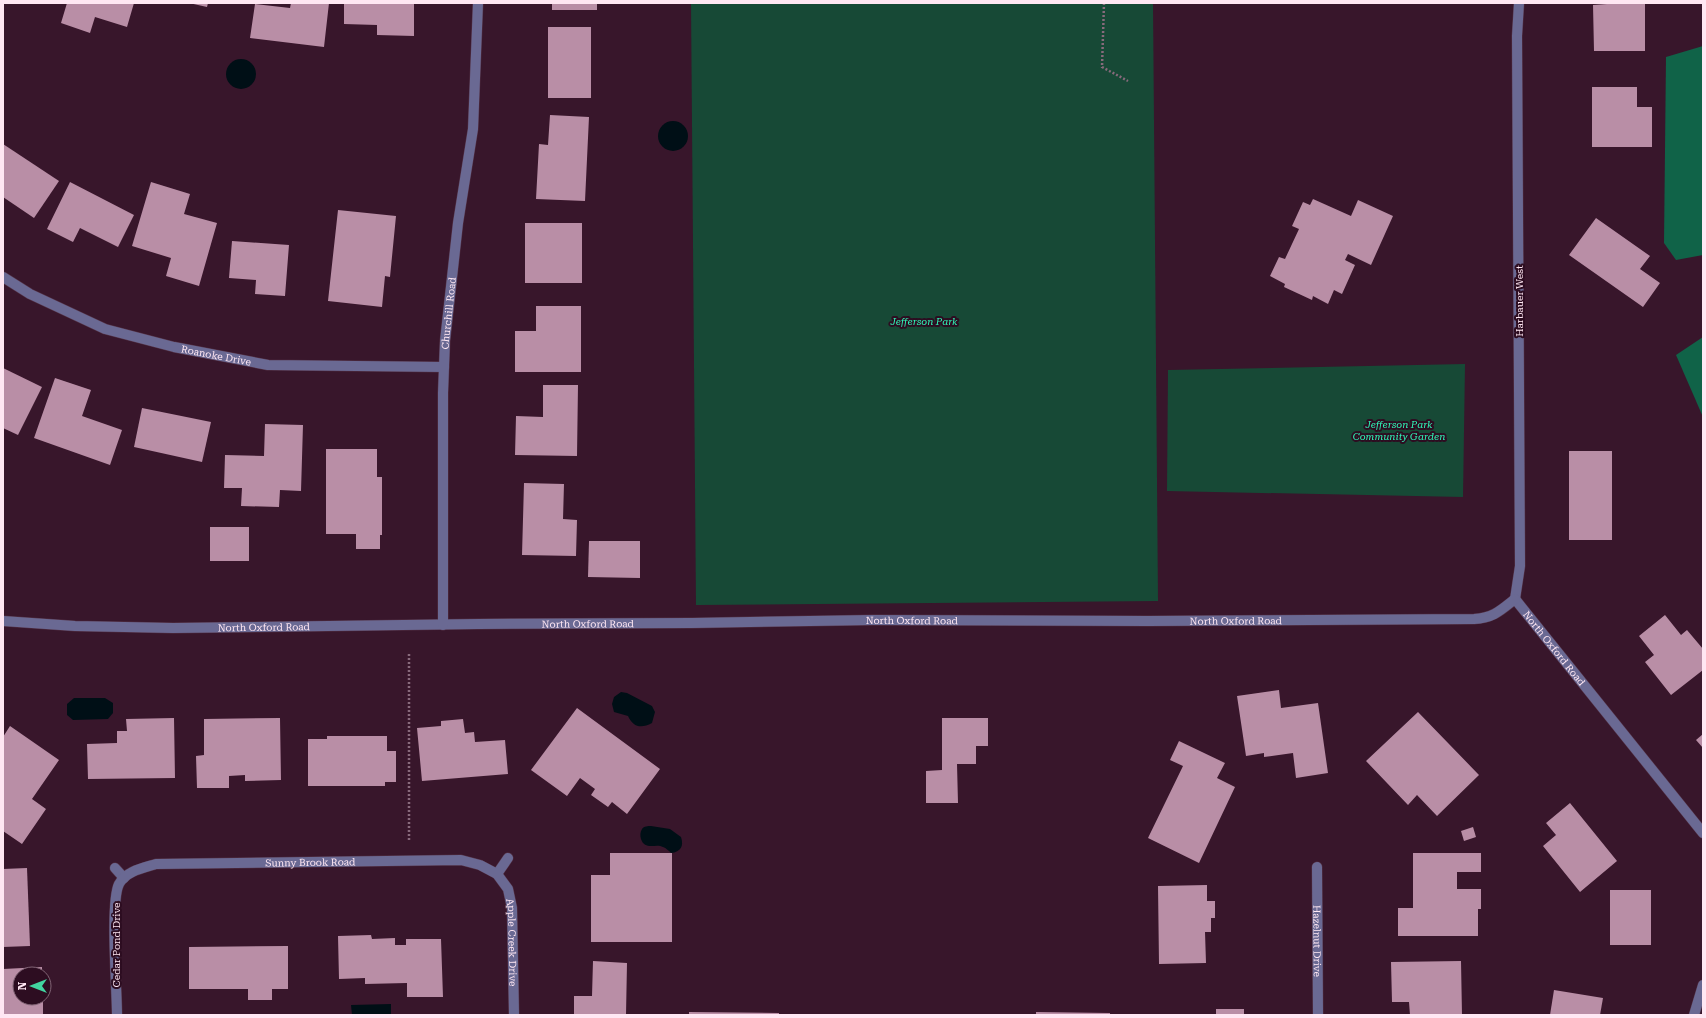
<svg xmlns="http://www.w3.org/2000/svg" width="1706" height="1018" font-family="'Roboto Serif',serif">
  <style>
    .green { fill: #174936 }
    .forest { fill: #106348 }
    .water { fill: #000f16 }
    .building { fill: #b98ea6 }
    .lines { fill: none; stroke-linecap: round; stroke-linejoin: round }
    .minor-casing { stroke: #543347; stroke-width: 11 }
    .tertiary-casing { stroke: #543347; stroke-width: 11 }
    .path { stroke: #886a7c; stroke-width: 2.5; stroke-dasharray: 2 2; stroke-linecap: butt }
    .minor { stroke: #6a6993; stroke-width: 10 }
    .tertiary { stroke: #6a6993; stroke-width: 10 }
    .labels { text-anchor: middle; stroke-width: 4; stroke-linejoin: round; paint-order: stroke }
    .street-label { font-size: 10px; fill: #ffe7f3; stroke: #2d0d21 }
    .park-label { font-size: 10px; font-style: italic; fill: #2ffab9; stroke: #2d0d21 }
  </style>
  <rect width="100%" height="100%" fill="#38162b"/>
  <g class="green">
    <polygon points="691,3 1153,3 1158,601 696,605"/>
    <polygon points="1465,364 1463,497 1167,491 1168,370"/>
  </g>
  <g class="forest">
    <polygon points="1703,46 1703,255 1676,260 1664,243 1666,57"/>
    <polygon points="1703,337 1703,417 1676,355"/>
  </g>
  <g class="water">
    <circle cx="241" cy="74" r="15"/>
    <circle cx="673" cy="136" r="15"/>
    <path d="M621,692L627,693L652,706L655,712L652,723C641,729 633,727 628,716L614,712L612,704L614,697Z"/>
    <polygon points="74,698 105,698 113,703 113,713 108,719 73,720 67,715 67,704"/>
    <path d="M651,826L670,829L681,837C684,846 681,852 671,853C669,851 666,848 663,847C656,843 645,851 641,839C640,836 640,832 642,829C644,826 648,826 651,826Z"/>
    <polygon points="391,1004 391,1015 352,1015 351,1005"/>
  </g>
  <g class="building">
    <polygon points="67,3 134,3 127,27 95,17 90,33 61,23"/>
    <polygon points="189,3 208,3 207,7"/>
    <polygon points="291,3 329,3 324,47 250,38 255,4 290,8"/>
    <polygon points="344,3 414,3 414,36 377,35 377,25 344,24"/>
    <rect x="552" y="3" width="45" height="7"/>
    <polygon points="1607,3 1645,3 1645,51 1594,51 1593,5 1607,4"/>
    <rect x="548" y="27" width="43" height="71"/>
    <polygon points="1592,87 1637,87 1637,107 1652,107 1652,147 1592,147"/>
    <polygon points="550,115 589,117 585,201 536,199 539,144 548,145"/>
    <polygon points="3,144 59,181 34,218 3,197"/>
    <polygon points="70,182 134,215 118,247 80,228 73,242 47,229"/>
    <polygon points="151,182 190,194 184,214 217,223 199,286 166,276 171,258 132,246"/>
    <polygon points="1313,199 1351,216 1358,200 1393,216 1371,265 1348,254 1345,260 1355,265 1342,294 1334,290 1328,304 1313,296 1312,300 1284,287 1285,284 1270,276 1279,257 1285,259 1299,229 1292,226 1303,202 1310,205"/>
    <polygon points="338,210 396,216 390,277 385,276 382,307 328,301"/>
    <polygon points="1596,218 1650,256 1640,269 1660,283 1643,307 1569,255"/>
    <rect x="525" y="223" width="57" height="60"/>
    <polygon points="232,241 289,245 285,296 255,294 256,280 229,278"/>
    <polygon points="536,306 581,306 581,372 515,372 515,331 536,331"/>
    <polygon points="3,368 42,387 18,435 3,428"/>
    <polygon points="55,378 91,390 82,416 122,430 110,465 34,438"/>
    <polygon points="543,385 578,385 577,456 515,455 516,416 543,417"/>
    <polygon points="142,408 211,422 202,462 134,447"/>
    <polygon points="265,424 303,425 301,491 280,490 279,507 241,506 242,488 224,488 225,455 264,456"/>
    <polygon points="326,449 377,449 377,477 382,477 382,535 380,535 380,549 356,549 356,534 326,534"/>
    <rect x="1569" y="451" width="43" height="89"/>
    <polygon points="524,483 564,484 563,519 577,520 576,556 522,555"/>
    <rect x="210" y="527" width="39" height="34"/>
    <polygon points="589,541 640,541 640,578 588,577"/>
    <polygon points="1665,615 1681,635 1687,630 1703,649 1703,670 1671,695 1645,662 1654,655 1639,636"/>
    <polygon points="1279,690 1281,708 1318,703 1328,773 1296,778 1293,753 1264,757 1264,753 1246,756 1237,696"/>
    <polygon points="577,708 660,769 627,814 612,802 608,807 591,795 595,789 580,778 567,796 531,770"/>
    <polygon points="1418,712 1479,775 1437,816 1417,795 1408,805 1366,761"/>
    <polygon points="174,718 175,778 88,779 87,744 117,743 117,731 127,731 126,719"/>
    <polygon points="280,718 281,780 245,781 245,775 229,776 229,788 197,788 196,756 204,755 204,719"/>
    <polygon points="942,718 988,718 988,746 976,746 976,764 957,764 958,803 926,803 926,771 942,770"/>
    <polygon points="463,719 465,733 474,732 475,742 505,740 508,774 422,781 417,728 441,726 441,721"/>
    <polygon points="10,726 59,760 32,799 46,809 22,844 3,831 3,737"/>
    <polygon points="1703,734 1703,748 1696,740"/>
    <polygon points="327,736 387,736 387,751 396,751 396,782 385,782 385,786 308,786 308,739 327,739"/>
    <polygon points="1179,741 1225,763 1217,778 1235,787 1199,863 1148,838 1183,766 1170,760"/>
    <polygon points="1570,803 1617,861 1580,892 1543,846 1556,835 1546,823"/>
    <polygon points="1473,827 1476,837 1464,841 1461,831"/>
    <polygon points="610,853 672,853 672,942 591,942 591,875 610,875"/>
    <polygon points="1413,853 1481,853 1481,872 1457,872 1457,889 1481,889 1481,909 1478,909 1478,936 1398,936 1398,908 1413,908"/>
    <polygon points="27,868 30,946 3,947 3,869"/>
    <polygon points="1207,885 1207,901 1215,901 1215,918 1211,918 1211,932 1205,932 1206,963 1159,964 1158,886"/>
    <rect x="1610" y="890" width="41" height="55"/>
    <polygon points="371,935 372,939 395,938 395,945 406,945 406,939 441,939 443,997 407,997 407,983 365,984 365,978 339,979 338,936"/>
    <polygon points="288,946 288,989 272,989 272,1000 248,1000 248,989 189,989 189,947"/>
    <polygon points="593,961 627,963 626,1015 574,1015 574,996 592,996"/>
    <polygon points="1461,961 1462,1015 1410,1015 1409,1002 1392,1002 1391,962"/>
    <polygon points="42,967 42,974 20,974 20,998 43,998 43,1015 3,1015 3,969"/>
    <polygon points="1554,990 1603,998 1600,1015 1550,1015"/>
    <rect x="1216" y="1009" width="28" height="6"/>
    <polygon points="689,1012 779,1013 779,1015 689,1015"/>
    <polygon points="1036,1012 1110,1013 1110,1015 1036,1015"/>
  </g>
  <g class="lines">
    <defs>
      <g id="minor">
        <path id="s1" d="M3,277L30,294L105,329L174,347L268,365L444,367"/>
        <polyline points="1515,599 1520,566 1517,36 1519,3"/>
        <path id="s2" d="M1515,599L1703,833"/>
        <path id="s3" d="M3,621L75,626L173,628L478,624L692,623L873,620L1148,621L1474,619C1493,618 1500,611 1515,599"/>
        <path id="s4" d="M1317,867L1318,1015"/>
        <polyline points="115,868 124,878"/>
        <polyline points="497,874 508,858"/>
        <path id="s5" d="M117,1015C117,990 110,902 119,884C126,871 143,868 156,864L461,860L480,865L497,874L508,889L512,908L514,1015"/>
        <polyline points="1694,1015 1703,985"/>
      </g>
      <g id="tertiary">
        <path id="s6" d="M443,625V393L445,341L458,223L473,129L478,3"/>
      </g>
    </defs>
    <use href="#minor" class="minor-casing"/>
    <use href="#tertiary" class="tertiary-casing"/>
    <g class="path">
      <polyline points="1104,3 1102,67 1128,81"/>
      <polyline points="409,654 409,842"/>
    </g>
    <use href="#minor" class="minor"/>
    <use href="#tertiary" class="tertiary"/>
  </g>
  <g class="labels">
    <g class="street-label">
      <text transform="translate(1519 301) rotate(-90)" y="4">Harbauer West</text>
      <text dy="4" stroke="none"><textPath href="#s6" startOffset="312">Churchill Road</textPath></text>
      <text dy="4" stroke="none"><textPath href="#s1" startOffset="229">Roanoke Drive</textPath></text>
      <text dy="4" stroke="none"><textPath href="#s3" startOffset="909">North Oxford Road</textPath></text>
      <text dy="4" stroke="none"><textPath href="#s3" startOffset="1233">North Oxford Road</textPath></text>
      <text dy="4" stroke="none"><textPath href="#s3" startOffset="585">North Oxford Road</textPath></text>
      <text dy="4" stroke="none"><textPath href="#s3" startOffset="261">North Oxford Road</textPath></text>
      <text dy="4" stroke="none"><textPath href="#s2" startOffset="63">North Oxford Road</textPath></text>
      <text dy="4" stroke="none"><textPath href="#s5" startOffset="329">Sunny Brook Road</textPath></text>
      <text dy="4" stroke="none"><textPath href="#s4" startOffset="74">Hazelnut Drive</textPath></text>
      <text dy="4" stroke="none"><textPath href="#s5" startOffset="591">Apple Creek Drive</textPath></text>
      <text transform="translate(116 945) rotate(-90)" y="4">Cedar Pond Drive</text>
    </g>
    <g class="park-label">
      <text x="924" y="325">Jefferson Park</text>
      <text x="1399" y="428">Jefferson Park<tspan x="1399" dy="12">Community Garden</tspan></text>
    </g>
  </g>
  <rect width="1706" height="1018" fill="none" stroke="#ffe7f3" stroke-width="8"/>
  <g transform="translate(32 986) rotate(270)"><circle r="19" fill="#2d0d21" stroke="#816475"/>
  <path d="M0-3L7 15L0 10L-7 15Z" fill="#42d4a0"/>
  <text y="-6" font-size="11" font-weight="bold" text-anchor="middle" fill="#ffe7f3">N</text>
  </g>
</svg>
